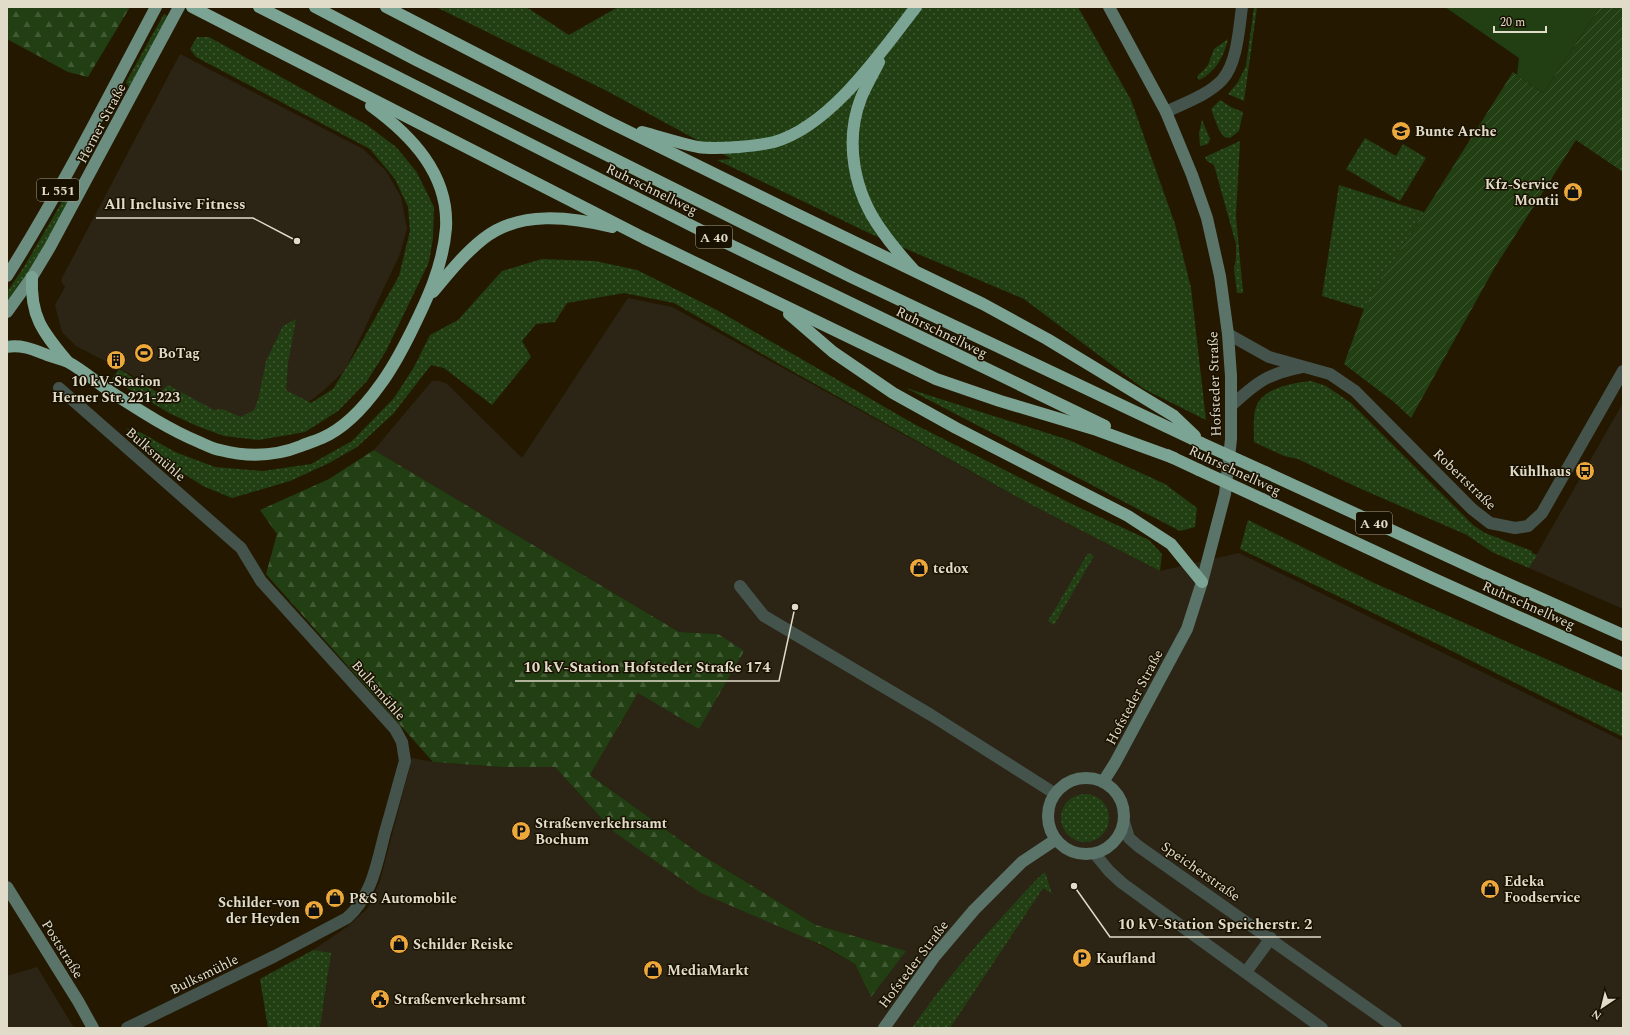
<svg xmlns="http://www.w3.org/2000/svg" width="1630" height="1035" font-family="Spectral,serif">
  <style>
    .commercial { fill: #2c2515 }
    .grass { fill: url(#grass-dots) }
    .forest { fill: url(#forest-firs) }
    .garden { fill: url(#garden-furrows) }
    .pitch { fill: #213f12 }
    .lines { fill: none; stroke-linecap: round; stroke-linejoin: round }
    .street { stroke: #44544d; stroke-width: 12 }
    .secondary { stroke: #5b746a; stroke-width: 12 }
    .primary { stroke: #6c8e80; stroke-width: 12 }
    .highway { stroke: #7ca494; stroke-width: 12 }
    .highway-bridge { stroke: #7ca494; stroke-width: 12 }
    .labels { text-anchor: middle; stroke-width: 3; stroke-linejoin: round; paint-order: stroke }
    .shield { fill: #191100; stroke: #a59e8d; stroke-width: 1 }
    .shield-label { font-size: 13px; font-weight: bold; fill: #e1dbc9 }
    .street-label { font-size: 14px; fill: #e1dbc9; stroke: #191100 }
    .poi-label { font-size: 14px; font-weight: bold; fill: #e1dbc9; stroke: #191100; text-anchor: start }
    .leader { fill: none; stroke: #e1dbc9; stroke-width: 1.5 }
    .callout-dot { fill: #e1dbc9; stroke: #191100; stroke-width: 1.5 }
    .callout-label { font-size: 15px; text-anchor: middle; font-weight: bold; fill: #e1dbc9; stroke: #191100; stroke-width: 3; stroke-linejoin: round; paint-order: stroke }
  </style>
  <defs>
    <pattern id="grass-dots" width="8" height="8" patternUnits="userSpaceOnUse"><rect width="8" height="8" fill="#213f12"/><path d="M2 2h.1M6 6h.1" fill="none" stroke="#415a33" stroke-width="1.8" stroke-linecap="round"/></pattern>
    <pattern id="forest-firs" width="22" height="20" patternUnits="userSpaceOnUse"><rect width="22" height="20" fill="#213f12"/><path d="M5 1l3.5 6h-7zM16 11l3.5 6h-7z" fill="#415a33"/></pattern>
    <pattern id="garden-furrows" width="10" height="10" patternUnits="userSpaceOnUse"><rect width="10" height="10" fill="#213f12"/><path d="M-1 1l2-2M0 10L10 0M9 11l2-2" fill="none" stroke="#415a33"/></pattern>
  </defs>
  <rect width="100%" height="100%" fill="#241900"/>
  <g class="commercial">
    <polygon points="180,54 363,149 386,171 401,197 407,228 400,254 345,370 323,391 293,414 261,425 207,414 76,346 62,332 55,305 65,287 61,281 62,278"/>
    <polygon points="628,298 672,307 1028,503 1160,571 1239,553 1623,741 1623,1028 320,1028 328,975 313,950 347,927 368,908 380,881 412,758 433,762 502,767 555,767 614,832 855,964 871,997 905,951 816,925 697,852 590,775 638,693 718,634 679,632 374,450 432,381 439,381 446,383 522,458"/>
    <polygon points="1623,403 1623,609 1529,568"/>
    <polygon points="37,967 74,1028 7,1028 7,976"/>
  </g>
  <g class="grass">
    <polygon points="436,7 526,7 569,35 618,7 1078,7 1131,100 1175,224 1191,288 1206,420 1144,389 1024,299 871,234 717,160 732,159 607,91"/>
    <polygon points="1254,7 1257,7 1244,101 1228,94 1238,82 1246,66"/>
    <polygon points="164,14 169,17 130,87 128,86 126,82"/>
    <polygon points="197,37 209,37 367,125 396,147 416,171 434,207 433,238 429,262 386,351 367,381 338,411 305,432 259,440 224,436 197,426 169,413 112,379 119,369 159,393 168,385 214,410 222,409 241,417 254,410 258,400 266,361 283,326 296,319 288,363 286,390 311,403 333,389 357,350 399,276 410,231 408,207 395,179 370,149 196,57 190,49"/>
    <path d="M1228,39C1224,56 1216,72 1199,80L1197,76L1203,71L1208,65L1214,49Z"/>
    <polygon points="1220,100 1231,107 1243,112 1239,131 1230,138 1224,137 1219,130 1211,109"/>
    <polygon points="1202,120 1210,139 1208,144 1200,146 1199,133"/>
    <polygon points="1365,138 1396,156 1403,144 1426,158 1400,201 1346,169"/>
    <polygon points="1240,141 1236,216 1243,293 1237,293 1234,269 1236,258 1236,244 1214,165 1207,161 1205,157"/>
    <polygon points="1339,185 1424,212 1364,309 1322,296"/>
    <polygon points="70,188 75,191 35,264 7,304 7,292 25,265"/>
    <polygon points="542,259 595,261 637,270 715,309 914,424 1074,505 1149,540 1162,554 1160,571 1028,503 790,370 674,303 624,293 567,303 555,322 536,324 522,341 531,357 492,405 444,368 431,365 393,414 357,447 329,463 290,481 232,498 203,486 159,458 126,428 142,433 175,452 215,467 263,471 311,464 352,441 394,398 414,367 430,335 458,320 502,271"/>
    <path d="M1311,381L1326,386L1351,403L1473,525L1485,533L1532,551V553L1537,555L1529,568L1492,552L1467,535L1359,488L1298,459L1284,456L1254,442C1254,432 1253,421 1255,411C1259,388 1292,383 1311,381Z"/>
    <polygon points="906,388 1069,440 1165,484 1197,508 1195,527 1180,531"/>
    <polygon points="1248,520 1374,583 1623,693 1623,737 1444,647 1240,549"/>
    <polygon points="1088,553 1094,556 1054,625 1048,621"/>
    <circle cx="1085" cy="818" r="24"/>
    <path d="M1045,872L1052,894L1043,888L950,1028H912C949,974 993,926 1038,878Z"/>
    <polygon points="313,950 331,953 320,1028 268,1028 260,979"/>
  </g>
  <g class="forest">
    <polygon points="7,7 130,7 88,77 68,72 7,39"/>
    <polygon points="374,450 679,632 718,634 744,651 699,729 638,693 590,775 697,852 816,925 906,951 871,997 855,964 822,945 701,893 614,832 555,767 502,767 433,762 266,574 277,534 260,510 329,479"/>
  </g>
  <polygon class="garden" points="1600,7 1623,7 1623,172 1576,140 1495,267 1411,418 1394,402 1344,364 1364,309 1383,277 1513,72 1543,93"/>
  <polygon class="pitch" points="1445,7 1600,7 1543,93 1517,75 1519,58"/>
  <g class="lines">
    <g class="street">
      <path d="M1166,112C1184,103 1208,95 1222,80C1237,64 1239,29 1242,7"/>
      <polyline points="1228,334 1269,357 1330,374 1355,391 1472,509 1490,523 1515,528 1528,526 1542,513 1623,371"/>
      <path d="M59,388L241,548L261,581L395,729L402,742L405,761C398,785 392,809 385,832C377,863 372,896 347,918L275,956L127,1028"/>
      <path d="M1231,406C1257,382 1267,374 1302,367"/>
      <polyline points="740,586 764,616 931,715 1054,793"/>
      <polyline points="1124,822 1129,838 1138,846 1396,1028"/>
      <polyline points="1095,854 1109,871 1122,883 1322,1028"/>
      <polyline points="1246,972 1271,938"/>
    </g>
    <g class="secondary">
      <circle cx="1086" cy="816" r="38"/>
      <polyline points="1103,782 1115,763 1187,629 1202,582 1225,494 1231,439 1231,376 1228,334 1220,276 1207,218 1192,175 1166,112 1109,7"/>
      <polyline points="7,887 78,1001 93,1028"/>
      <polyline points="884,1028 935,956 974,910 1022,862 1055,840"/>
    </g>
    <g class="primary">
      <path d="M7,276C62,189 108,97 156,7"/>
      <polyline points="7,312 32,277 50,247 179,7"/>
    </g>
    <g class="highway">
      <polyline points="192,7 644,238 936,379 1000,401 1097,430 1174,458"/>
      <polyline points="259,7 718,239 1105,426"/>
      <polyline points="315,7 416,60 851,277 1201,443"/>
      <polyline points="386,7 607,121 794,213 983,304 1047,339 1174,416 1195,436"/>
      <path d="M879,62C873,74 866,86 861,98C844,142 854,193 882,231C891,244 902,257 913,269"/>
      <path d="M642,132C661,137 679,143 698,147C711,149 724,148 738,147C749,146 762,145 774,142C831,126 881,52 916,7"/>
      <path d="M32,277C30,317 43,332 67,361"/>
      <path d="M433,292C449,273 464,254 483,239C519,210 571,217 612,227"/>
      <polyline points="789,314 833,352 893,393 956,428 1128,516 1171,544 1202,582"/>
      <path d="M7,347C21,344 34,350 47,355C54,357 61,359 68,362C83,370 97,383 111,392C139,410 168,429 199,442C206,445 213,449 220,450C247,457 276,456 301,446C308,443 315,441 322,438C345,428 365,406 380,385C392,369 401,352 410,334C427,300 443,266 446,228C449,174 411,135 371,106"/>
      <polyline points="1167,455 1199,470"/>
      <polyline points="1265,472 1484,573 1623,635"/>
      <polyline points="1262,499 1432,578 1623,664"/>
    </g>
    <g class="highway-bridge">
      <polyline points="1201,443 1265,472"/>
      <polyline points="1199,470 1262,499"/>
    </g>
  </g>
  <defs>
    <symbol id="school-disc" viewBox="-11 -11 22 22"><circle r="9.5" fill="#eda83b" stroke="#191100"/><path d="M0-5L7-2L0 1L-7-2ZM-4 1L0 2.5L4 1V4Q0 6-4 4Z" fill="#111"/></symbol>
    <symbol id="shop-disc" viewBox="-11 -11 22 22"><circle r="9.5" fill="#eda83b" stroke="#191100"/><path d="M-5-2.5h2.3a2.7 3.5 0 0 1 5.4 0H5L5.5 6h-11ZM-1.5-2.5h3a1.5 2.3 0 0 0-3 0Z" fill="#111"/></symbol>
    <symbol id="stadium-disc" viewBox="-11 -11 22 22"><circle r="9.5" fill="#eda83b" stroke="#191100"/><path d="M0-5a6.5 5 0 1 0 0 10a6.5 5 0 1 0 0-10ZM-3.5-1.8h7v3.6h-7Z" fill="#111"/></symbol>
    <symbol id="building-disc" viewBox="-11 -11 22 22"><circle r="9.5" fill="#eda83b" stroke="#191100"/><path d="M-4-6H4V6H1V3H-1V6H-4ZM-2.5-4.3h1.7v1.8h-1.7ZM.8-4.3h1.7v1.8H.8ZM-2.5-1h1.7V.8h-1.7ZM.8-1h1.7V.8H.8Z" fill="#111"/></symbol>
    <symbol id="bus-disc" viewBox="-11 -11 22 22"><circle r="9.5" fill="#eda83b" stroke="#191100"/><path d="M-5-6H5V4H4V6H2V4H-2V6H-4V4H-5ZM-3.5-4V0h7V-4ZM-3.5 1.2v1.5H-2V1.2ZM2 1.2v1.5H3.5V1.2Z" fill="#111"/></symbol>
    <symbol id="parking-disc" viewBox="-11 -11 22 22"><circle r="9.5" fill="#eda83b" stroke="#191100"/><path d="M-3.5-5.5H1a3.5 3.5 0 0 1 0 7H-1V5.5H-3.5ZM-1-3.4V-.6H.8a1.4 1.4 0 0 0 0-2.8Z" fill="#111"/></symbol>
    <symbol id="civic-disc" viewBox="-11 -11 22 22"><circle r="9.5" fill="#eda83b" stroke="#191100"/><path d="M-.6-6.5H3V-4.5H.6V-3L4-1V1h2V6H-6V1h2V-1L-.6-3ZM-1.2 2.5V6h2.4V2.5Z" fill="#111"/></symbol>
  </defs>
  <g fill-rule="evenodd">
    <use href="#school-disc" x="1390" y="120" width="22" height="22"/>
    <use href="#shop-disc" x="1562" y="181" width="22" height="22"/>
    <use href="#stadium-disc" x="133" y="342" width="22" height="22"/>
    <use href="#building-disc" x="105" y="349" width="22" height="22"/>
    <use href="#bus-disc" x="1574" y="460" width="22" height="22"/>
    <use href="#shop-disc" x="908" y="557" width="22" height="22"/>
    <use href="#parking-disc" x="510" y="820" width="22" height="22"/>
    <use href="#shop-disc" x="1479" y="878" width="22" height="22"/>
    <use href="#shop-disc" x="324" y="887" width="22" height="22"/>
    <use href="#shop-disc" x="303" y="899" width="22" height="22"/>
    <use href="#shop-disc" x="388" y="933" width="22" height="22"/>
    <use href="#parking-disc" x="1071" y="947" width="22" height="22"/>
    <use href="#shop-disc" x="642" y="959" width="22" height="22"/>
    <use href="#civic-disc" x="369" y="988" width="22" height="22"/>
  </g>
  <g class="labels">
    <g class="shield">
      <rect x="37" y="179" width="42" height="22" rx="3"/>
      <rect x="696" y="226" width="36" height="22" rx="3"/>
      <rect x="1356" y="512" width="36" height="22" rx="3"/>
    </g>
    <g class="shield-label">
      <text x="58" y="195">L 551</text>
      <text x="714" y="242">A 40</text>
      <text x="1374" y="528">A 40</text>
    </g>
    <g class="street-label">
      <text transform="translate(101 123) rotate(-62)" y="5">Herner Straße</text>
      <text transform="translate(652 189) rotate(26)" y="5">Ruhrschnellweg</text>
      <text transform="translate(942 332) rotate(26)" y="5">Ruhrschnellweg</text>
      <text transform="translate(1214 384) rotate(-92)" y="5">Hofsteder Straße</text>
      <text transform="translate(156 454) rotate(41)" y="5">Bulksmühle</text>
      <text transform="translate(1235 470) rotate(25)" y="5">Ruhrschnellweg</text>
      <text transform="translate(1465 479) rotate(44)" y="5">Robertstraße</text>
      <text transform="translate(1529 605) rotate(24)" y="5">Ruhrschnellweg</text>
      <text transform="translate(379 690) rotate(49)" y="5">Bulksmühle</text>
      <text transform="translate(1134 697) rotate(-62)" y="5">Hofsteder Straße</text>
      <text transform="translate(1201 871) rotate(35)" y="5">Speicherstraße</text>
      <text transform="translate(63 949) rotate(58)" y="5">Poststraße</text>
      <text transform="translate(913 964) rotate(-53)" y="5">Hofsteder Straße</text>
      <text transform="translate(204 974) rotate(-26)" y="5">Bulksmühle</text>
    </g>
    <g class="poi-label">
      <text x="1415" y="136">Bunte Arche</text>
      <text x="1559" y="189" text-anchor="end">Kfz-Service<tspan x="1559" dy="16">Montii</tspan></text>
      <text x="158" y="358">BoTag</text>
      <text x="116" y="386" text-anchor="middle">10 kV-Station<tspan x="116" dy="16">Herner Str. 221-223</tspan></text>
      <text x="1571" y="476" text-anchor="end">Kühlhaus</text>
      <text x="933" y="573">tedox</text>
      <text x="535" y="828">Straßenverkehrsamt<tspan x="535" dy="16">Bochum</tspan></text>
      <text x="1504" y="886">Edeka<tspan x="1504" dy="16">Foodservice</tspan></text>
      <text x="349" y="903">P&amp;S Automobile</text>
      <text x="300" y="907" text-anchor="end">Schilder-von<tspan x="300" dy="16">der Heyden</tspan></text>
      <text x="413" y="949">Schilder Reiske</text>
      <text x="1096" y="963">Kaufland</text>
      <text x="667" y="975">MediaMarkt</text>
      <text x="394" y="1004">Straßenverkehrsamt</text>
    </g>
  </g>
  <path class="leader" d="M297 241L253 218H96M795 607L779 681H515M1074 886L1110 937H1321"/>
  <g class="callout-dot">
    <circle cx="297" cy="241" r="4"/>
    <circle cx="795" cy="607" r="4"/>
    <circle cx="1074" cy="886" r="4"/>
  </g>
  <g class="callout-label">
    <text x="175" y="209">All Inclusive Fitness</text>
    <text x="647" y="672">10 kV-Station Hofsteder Straße 174</text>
    <text x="1215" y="929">10 kV-Station Speicherstr. 2</text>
  </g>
  <rect width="1630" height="1035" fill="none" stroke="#e1dbc9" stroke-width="16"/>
  <g transform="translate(1602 1007) rotate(215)" stroke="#191100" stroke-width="3" paint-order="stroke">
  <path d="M0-3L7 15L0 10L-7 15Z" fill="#e1dbc9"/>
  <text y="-6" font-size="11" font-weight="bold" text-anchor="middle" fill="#e1dbc9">N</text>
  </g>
  <path d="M1494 26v6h52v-6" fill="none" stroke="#e1dbc9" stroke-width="2"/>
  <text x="1500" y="26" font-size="12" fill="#e1dbc9" stroke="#191100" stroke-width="3" paint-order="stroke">20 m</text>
</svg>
